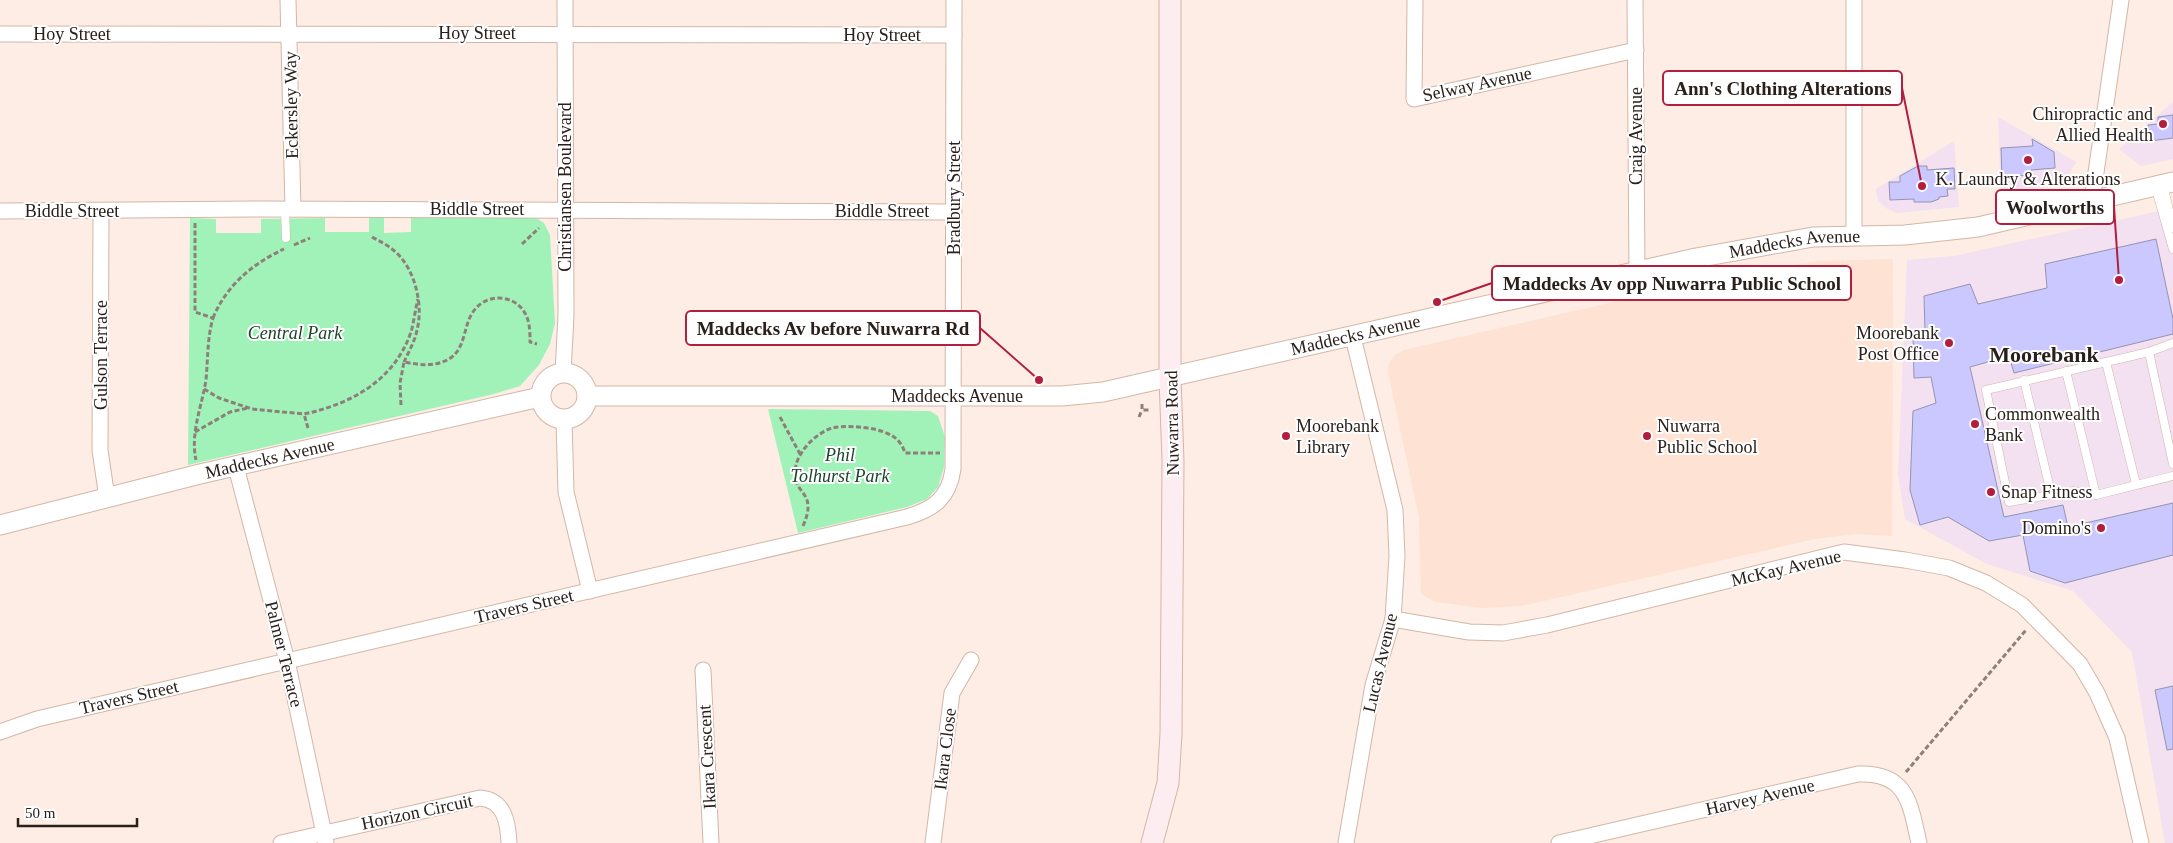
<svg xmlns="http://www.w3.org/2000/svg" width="2173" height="843" font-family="'Times New Roman',serif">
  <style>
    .commercial { fill: #f3e0f0 }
    .built { fill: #fee2d3 }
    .green { fill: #a1f2b9 }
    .building { fill: #cbc8ff; stroke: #9494ad }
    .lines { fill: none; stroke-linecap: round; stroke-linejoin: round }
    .service-casing { stroke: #d1b7a8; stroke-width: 9 }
    .minor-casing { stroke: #d1b7a8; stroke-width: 17 }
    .tertiary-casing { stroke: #d1b7a8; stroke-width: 21 }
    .secondary-casing { stroke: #d1b7a8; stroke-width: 23 }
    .path { stroke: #8d8079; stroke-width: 3; stroke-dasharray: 5 2.5; stroke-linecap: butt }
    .service { stroke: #fff; stroke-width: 8 }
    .minor { stroke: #fff; stroke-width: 15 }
    .tertiary { stroke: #fff; stroke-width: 19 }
    .secondary { stroke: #fdecf0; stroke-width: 21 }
    .poi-dot { fill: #b11e3e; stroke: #fefefe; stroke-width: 2 }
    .labels { text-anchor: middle; stroke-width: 4; stroke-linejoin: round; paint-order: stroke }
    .street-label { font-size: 18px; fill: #2a201b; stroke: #fefefe }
    .poi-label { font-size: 18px; fill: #2a201b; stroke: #fefefe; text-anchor: start }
    .park-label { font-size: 18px; font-style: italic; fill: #1c4329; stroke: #fefefe }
    .district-label { font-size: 22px; font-weight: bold; fill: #2a201b; stroke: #fefefe }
    .leader { fill: none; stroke: #b11e3e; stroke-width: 2 }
    .callout-dot { fill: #b11e3e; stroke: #fefefe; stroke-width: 2 }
    .callout { fill: #fefefe; stroke: #b11e3e; stroke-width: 2 }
    .callout-label { font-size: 19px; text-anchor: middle; font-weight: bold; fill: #2a201b }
  </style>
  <rect width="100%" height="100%" fill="#feede4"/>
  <g class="commercial">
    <polygon points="2173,102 2173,159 2141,166 2119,149"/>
    <polygon points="1998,117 2076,162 2066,179 2056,185 2001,198"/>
    <polygon points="1954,141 1959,207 1896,213 1886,208 1878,200 1876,189"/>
    <polygon points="2173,208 2173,843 2165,843 2132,652 2073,591 1987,564 1905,519 1898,474 1907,260 1954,256"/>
  </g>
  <polygon class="built" points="1893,259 1892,536 1855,534 1815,539 1522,606 1483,608 1435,602 1421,594 1419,518 1388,372 1389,363 1395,355 1404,350 1740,273 1820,261"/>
  <g class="green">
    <polygon points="533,216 544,223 550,235 555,323 550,344 539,365 520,386 494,394 188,465 190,218 216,219 216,233 261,233 261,219 325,218 325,232 369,232 369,218 384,218 384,233 411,232 411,218"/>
    <polygon points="768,409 930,411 938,416 945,437 944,467 938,487 927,499 907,507 798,533"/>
  </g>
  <g class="building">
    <polygon points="2173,115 2173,138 2150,141 2148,125 2158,124 2158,117"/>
    <polygon points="2032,139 2054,152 2055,168 2031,170 2032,175 2002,177 2001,148 2033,146"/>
    <polygon points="1918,166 1927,166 1927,170 1954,168 1955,189 1947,189 1948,196 1939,197 1939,199 1931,202 1914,202 1914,199 1890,200 1889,182 1900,182 1900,176"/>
    <polygon points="2156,239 2173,319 2173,334 2014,373 2009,356 1970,367 2004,517 2063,505 2068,527 2173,503 2173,555 2065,583 2030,571 2023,535 1989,541 1948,517 1920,525 1910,490 1913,411 1936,403 1931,377 1914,378 1913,334 1925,332 1924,296 1970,284 1978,304 2047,288 2045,264"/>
    <polygon points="2173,686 2173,749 2167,750 2155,690"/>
  </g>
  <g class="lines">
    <defs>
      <g id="service">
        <polyline points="2163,184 2173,228"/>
        <polyline points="2155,186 2173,249"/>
        <polyline points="285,209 286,238"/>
        <polyline points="2173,343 2149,352 1986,390 2009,502 2073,491 2096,495 2173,476"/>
        <polyline points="2149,352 2173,464"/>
        <polyline points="2106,362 2136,484"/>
        <polyline points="2066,371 2096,495"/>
        <polyline points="2024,380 2051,493"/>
      </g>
      <g id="minor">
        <polyline points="288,0 293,209"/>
        <polyline points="1415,0 1414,99 1636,50"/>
        <polyline points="1635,0 1637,272"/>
        <polyline points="1854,0 1854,235"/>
        <polyline points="0,34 954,35"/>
        <polyline points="2092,200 2121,0"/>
        <polyline points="0,211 261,209 954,212"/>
        <polyline points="101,212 100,450 107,498"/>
        <polyline points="563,373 566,315 565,0"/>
        <polyline points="564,420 566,492 590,591"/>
        <polyline points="236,467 287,661 326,843"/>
        <polyline points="1393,619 1469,632 1503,633 1547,625 1844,552 1905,560 1949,568 1986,583 2022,605 2080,664 2097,693 2117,738 2141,843"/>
        <polyline points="703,670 711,843"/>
        <path d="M0,732L37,719L907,517C934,509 949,498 953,469L954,0"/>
        <path d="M281,843L480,798C505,800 508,823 509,843"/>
        <polyline points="933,843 952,693 971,660"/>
        <polyline points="1346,843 1373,685 1393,619 1397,556 1395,510 1353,337"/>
        <path d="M1559,843L1858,774C1908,772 1910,804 1919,843"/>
      </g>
      <g id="tertiary">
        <circle cx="564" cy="396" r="23"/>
        <path id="s1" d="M587,396H1062L1103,392L1696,258L1813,237L1905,235L1978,227L2173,182"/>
        <path id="s2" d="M0,525L200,474L540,397"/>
      </g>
      <polyline id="secondary" points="1152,843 1168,783 1171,734 1173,461 1170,378 1170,0"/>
    </defs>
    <use href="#service" class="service-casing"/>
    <use href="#minor" class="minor-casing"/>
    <use href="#tertiary" class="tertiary-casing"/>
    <use href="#secondary" class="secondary-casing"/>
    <g class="path">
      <path d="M195,223V312L213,318C207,339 208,359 206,380C202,406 190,433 196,460"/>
      <path d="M372,237C379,241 386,244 392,249C414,265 424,304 417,330C415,341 409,351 404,362"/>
      <polyline points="522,244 539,228"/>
      <polyline points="294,245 310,238"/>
      <path d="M213,318C226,286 252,264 284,249"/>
      <polyline points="204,389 219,398 252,409 304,414"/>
      <polyline points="1142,404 1142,410 1151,410"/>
      <path d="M401,405L400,383L404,362C420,365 435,367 449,359C466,349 463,326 473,312C486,292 516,294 526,315C530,323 530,334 530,342L537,344"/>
      <polyline points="780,417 800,454"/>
      <polyline points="1139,417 1142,410"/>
      <path d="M308,428L304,414C351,404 394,381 411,332C414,322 415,310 418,299"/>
      <polyline points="195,432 230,412 248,408"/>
      <path d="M803,526C818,492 795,496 795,473C795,454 814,434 832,428C844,425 861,427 874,429C889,433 900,437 905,453H940"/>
      <polyline points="1906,772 2026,630"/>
    </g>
    <use href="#service" class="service"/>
    <use href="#minor" class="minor"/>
    <use href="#tertiary" class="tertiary"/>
    <use href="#secondary" class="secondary"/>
  </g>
  <g class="poi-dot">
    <circle cx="2163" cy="124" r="5"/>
    <circle cx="2028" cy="160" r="5"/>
    <circle cx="1949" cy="343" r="5"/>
    <circle cx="1975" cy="424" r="5"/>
    <circle cx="1286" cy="436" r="5"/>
    <circle cx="1647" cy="436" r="5"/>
    <circle cx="1991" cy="492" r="5"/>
    <circle cx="2101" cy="528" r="5"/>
  </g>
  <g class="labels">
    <g class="street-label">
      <text x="477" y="39">Hoy Street</text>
      <text x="72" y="40">Hoy Street</text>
      <text x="882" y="41">Hoy Street</text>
      <text transform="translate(1477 84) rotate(-12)" y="6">Selway Avenue</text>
      <text transform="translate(291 105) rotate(-91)" y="6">Eckersley Way</text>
      <text transform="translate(1636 136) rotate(-90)" y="6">Craig Avenue</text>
      <text transform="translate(565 187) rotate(-90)" y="6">Christiansen Boulevard</text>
      <text transform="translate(954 198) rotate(-90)" y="6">Bradbury Street</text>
      <text x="477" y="215">Biddle Street</text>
      <text x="72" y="217">Biddle Street</text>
      <text x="882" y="217">Biddle Street</text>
      <text dy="6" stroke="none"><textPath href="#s1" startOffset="1224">Maddecks Avenue</textPath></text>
      <text dy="6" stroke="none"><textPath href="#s1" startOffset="775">Maddecks Avenue</textPath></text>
      <text transform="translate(101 355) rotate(-90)" y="6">Gulson Terrace</text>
      <text dy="6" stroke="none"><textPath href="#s1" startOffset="370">Maddecks Avenue</textPath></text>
      <text transform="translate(1172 423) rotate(-91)" y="6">Nuwarra Road</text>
      <text dy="6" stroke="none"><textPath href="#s2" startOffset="278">Maddecks Avenue</textPath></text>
      <text transform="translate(1786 568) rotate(-13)" y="6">McKay Avenue</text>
      <text transform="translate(524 606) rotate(-13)" y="6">Travers Street</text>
      <text transform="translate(284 654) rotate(76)" y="6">Palmer Terrace</text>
      <text transform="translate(1380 663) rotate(-77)" y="6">Lucas Avenue</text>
      <text transform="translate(129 697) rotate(-13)" y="6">Travers Street</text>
      <text transform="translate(945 749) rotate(-83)" y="6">Ikara Close</text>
      <text transform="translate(707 757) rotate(-93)" y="6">Ikara Crescent</text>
      <text transform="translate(1760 797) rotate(-13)" y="6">Harvey Avenue</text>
      <text transform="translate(417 812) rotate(-12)" y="6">Horizon Circuit</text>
    </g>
    <g class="poi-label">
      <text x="2153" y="120" text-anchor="end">Chiropractic and<tspan x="2153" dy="21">Allied Health</tspan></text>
      <text x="2028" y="185" text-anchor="middle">K. Laundry &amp; Alterations</text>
      <text x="1939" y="339" text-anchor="end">Moorebank<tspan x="1939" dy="21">Post Office</tspan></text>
      <text x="1985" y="420">Commonwealth<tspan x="1985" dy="21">Bank</tspan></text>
      <text x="1296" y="432">Moorebank<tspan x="1296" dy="21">Library</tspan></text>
      <text x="1657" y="432">Nuwarra<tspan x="1657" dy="21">Public School</tspan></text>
      <text x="2001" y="498">Snap Fitness</text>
      <text x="2091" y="534" text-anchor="end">Domino's</text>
    </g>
    <g class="park-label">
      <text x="295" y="339">Central Park</text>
      <text x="840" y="461">Phil<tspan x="840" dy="21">Tolhurst Park</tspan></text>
    </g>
    <g class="district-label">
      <text x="2044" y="362">Moorebank</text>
    </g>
  </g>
  <path class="leader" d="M1922 186L1902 88M2119 280L2114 207M1437 302L1492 283M1039 380L980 328"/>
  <g class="callout-dot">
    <circle cx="1922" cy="186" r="5"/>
    <circle cx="2119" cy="280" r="5"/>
    <circle cx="1437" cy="302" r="5"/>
    <circle cx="1039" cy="380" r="5"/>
  </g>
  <g class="callout">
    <rect x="1663" y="71" width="239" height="34" rx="5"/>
    <rect x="1996" y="190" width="118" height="34" rx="5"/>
    <rect x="1492" y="266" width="359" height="34" rx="5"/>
    <rect x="686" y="311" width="294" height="34" rx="5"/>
  </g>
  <g class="callout-label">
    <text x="1783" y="95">Ann's Clothing Alterations</text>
    <text x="2055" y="214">Woolworths</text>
    <text x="1672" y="290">Maddecks Av opp Nuwarra Public School</text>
    <text x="833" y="335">Maddecks Av before Nuwarra Rd</text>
  </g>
  <path d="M18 818v8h119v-8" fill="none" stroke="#2a201b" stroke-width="2.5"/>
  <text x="25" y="818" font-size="15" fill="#2a201b" stroke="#fefefe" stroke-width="4" paint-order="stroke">50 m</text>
</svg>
